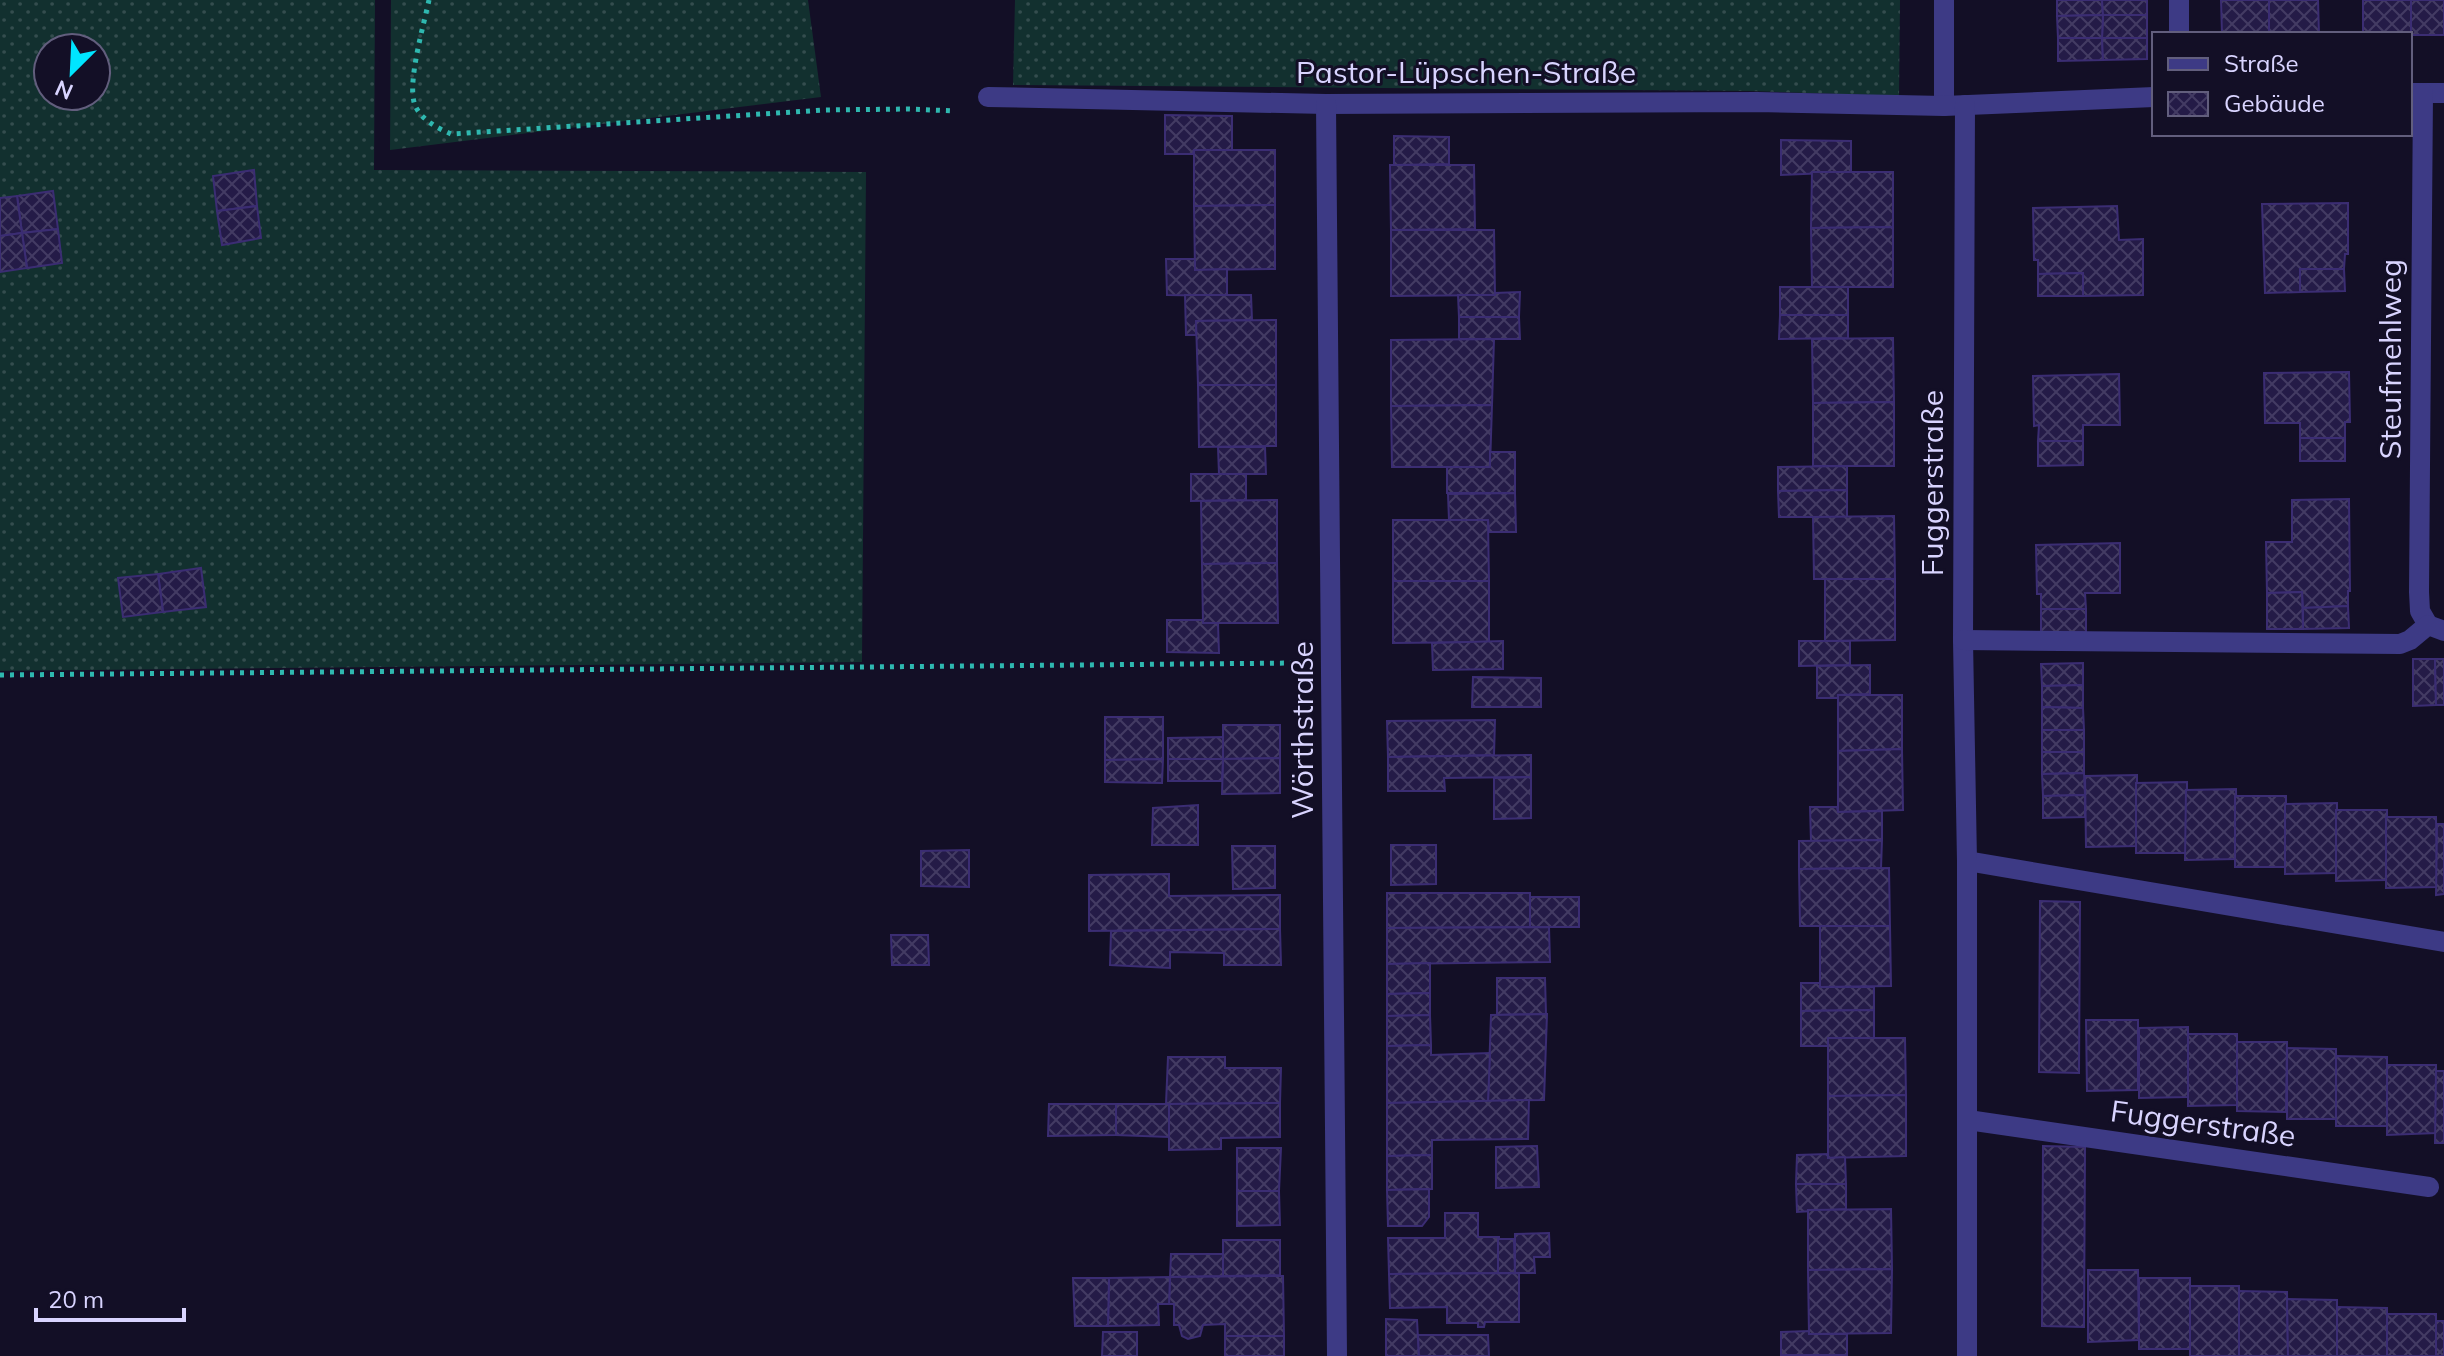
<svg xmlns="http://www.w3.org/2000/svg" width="2444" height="1356" font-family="Mulish,sans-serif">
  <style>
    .grass { fill: url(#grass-dots); fill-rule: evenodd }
    .building { fill: url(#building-cross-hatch); stroke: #3b2d73; stroke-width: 2 }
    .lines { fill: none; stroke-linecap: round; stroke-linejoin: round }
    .path { stroke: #2fb8b0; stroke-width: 5; stroke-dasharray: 4 6; stroke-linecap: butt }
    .lane { stroke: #3d3a85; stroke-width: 20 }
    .street { stroke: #3d3a85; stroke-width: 20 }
    .labels { text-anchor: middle; stroke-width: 6; stroke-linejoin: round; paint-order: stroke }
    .street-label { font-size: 30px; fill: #d9d4ff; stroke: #130f26 }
  </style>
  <defs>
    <pattern id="grass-dots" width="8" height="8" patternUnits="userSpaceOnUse" patternTransform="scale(2)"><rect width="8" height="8" fill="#12302f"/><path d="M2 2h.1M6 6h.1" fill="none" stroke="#344d4e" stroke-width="1.8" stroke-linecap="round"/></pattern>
    <pattern id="building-cross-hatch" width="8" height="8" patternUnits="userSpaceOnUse" patternTransform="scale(2)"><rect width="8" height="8" fill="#241b47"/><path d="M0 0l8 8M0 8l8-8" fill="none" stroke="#433b63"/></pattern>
  </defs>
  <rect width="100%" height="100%" fill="#130f26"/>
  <g class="grass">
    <path d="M0,0H375L374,170L866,172L862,662L0,671ZM48,48H96V96H48Z"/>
    <polygon points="391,0 808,0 821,97 390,150"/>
    <polygon points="1015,0 1900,0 1899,96 1750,91 1013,85"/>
  </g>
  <g class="building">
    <polygon points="2057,0 2102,0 2103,15 2057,16"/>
    <polygon points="2102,0 2147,0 2147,15 2103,15"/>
    <polygon points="2221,0 2269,0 2269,34 2222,34"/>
    <polygon points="2269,0 2318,0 2319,34 2269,34"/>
    <polygon points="2363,0 2411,0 2411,35 2363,34"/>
    <rect x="2411" y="0" width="33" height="35"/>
    <polygon points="2103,15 2147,15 2147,38 2102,38"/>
    <polygon points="2103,15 2102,38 2058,38 2057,16"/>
    <polygon points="2058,38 2102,38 2103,60 2058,61"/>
    <polygon points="2102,38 2147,38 2147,59 2103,60"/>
    <polygon points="1165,115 1232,116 1232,150 1194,150 1193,154 1165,154"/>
    <polygon points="1394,136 1449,137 1449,164 1394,165"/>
    <polygon points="1781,140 1851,141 1851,172 1781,175"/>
    <polygon points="1194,150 1275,150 1275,205 1194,206"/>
    <polygon points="1390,165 1474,165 1475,229 1391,230"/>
    <polygon points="254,170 257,206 217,211 213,176"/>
    <polygon points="1812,172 1893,172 1893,227 1811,228"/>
    <polygon points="53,191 58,229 22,233 17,196"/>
    <polygon points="17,196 22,233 0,236 0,198"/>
    <polygon points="2348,203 2348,254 2345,254 2344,269 2300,269 2300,292 2265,293 2262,204"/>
    <polygon points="1275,205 1275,269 1195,270 1194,206"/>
    <polygon points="257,206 261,238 222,245 217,211"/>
    <polygon points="2117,206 2119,240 2143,239 2143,295 2083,296 2083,273 2038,274 2038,260 2034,260 2033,208"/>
    <polygon points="1893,227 1893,287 1812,287 1811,228"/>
    <polygon points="58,229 62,263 27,268 22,233"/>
    <polygon points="1391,230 1494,230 1495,295 1391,296"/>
    <polygon points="22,233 27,268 0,272 0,236"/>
    <polygon points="1166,259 1195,259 1195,270 1227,269 1227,296 1167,295"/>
    <polygon points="2300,269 2344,269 2345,291 2300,292"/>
    <polygon points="2083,273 2083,296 2038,296 2038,274"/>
    <rect x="1780" y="287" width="68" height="28"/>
    <polygon points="1520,292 1519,317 1459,317 1458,295 1495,295 1495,293"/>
    <polygon points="1185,295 1251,295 1252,320 1196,321 1196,335 1186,335"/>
    <polygon points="1780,315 1848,315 1848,338 1779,339"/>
    <polygon points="1459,317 1519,317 1520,339 1459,339"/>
    <polygon points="1276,320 1276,385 1198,385 1196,321"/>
    <polygon points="1893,338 1894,402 1813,403 1812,339"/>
    <polygon points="1494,339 1492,405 1391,406 1391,340"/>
    <polygon points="2349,372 2350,422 2345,422 2345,438 2300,438 2300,423 2265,423 2264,373"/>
    <polygon points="2119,374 2120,425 2083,425 2083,441 2038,441 2039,425 2034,426 2033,376"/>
    <polygon points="1198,385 1276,385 1276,446 1199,447"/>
    <polygon points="1894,402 1894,466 1813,466 1813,403"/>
    <polygon points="1492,405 1490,467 1392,467 1391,406"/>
    <rect x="2300" y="438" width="45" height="23"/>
    <polygon points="2038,441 2083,441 2083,465 2038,466"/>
    <polygon points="1218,447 1265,447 1266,474 1219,474"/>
    <polygon points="1490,452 1515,452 1515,493 1447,493 1447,467 1490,467"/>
    <polygon points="1847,466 1847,490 1778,491 1778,467"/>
    <polygon points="1191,474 1246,474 1246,500 1191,501"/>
    <polygon points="1847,490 1847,517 1779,517 1778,491"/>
    <polygon points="1515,493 1516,532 1489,532 1488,520 1449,520 1448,494"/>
    <polygon points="2349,499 2350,591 2348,591 2348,606 2303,608 2302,592 2267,593 2266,542 2292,542 2292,500"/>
    <polygon points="1277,500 1277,563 1202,564 1201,501"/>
    <polygon points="1894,516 1895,579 1814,579 1813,517"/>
    <polygon points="1393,520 1488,520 1489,581 1393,581"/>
    <polygon points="2120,543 2120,593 2085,593 2086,609 2041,609 2041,594 2037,594 2036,545"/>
    <polygon points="1277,563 1278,623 1203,623 1202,564"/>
    <polygon points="201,568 206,607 163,612 158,574"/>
    <polygon points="158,574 163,612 123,617 118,578"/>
    <polygon points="1825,579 1895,579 1895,640 1825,641"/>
    <polygon points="1393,581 1489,581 1489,642 1393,643"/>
    <polygon points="2302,592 2303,629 2267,629 2267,593"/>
    <polygon points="2348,606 2349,628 2303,629 2303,608"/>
    <polygon points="2041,609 2086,609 2086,632 2041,633"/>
    <polygon points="1167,620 1203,620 1203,623 1218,623 1219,653 1167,652"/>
    <polygon points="1503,641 1503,669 1433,670 1432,643"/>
    <polygon points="1799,641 1850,641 1850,665 1799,666"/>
    <polygon points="2413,659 2435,659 2436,705 2413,706"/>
    <polygon points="2435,659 2444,659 2444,705 2436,705"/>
    <polygon points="2083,663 2083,685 2042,686 2041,664"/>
    <polygon points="1870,665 1870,694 1838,695 1838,698 1817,698 1817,666"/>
    <polygon points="1473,677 1541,678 1541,707 1472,707"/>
    <polygon points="2083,685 2083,708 2042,707 2042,686"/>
    <polygon points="1838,695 1902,695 1902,749 1838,751"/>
    <polygon points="2042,707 2083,708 2084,730 2042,730"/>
    <polygon points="1105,717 1163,717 1163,759 1105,760"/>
    <polygon points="1495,720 1494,755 1388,757 1387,721"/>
    <polygon points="1223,725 1280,725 1280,758 1223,759"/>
    <rect x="2042" y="730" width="42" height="22"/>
    <polygon points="1223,737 1223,759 1168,759 1168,738"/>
    <polygon points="1902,749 1903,810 1838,812 1838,751"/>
    <polygon points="2042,752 2084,752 2084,773 2042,774"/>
    <polygon points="1531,755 1531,777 1444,778 1445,791 1388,791 1388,757"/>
    <polygon points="1280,758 1280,793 1222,794 1223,759"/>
    <polygon points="1163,759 1162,783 1105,782 1105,760"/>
    <polygon points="1168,759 1223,759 1222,781 1168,781"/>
    <polygon points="2084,773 2085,795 2043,796 2042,774"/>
    <polygon points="2137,775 2137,846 2086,847 2085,776"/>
    <polygon points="1531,777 1531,818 1494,819 1494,778"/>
    <polygon points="2187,782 2187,853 2136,853 2136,783"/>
    <polygon points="2236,789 2237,859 2185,860 2186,790"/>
    <polygon points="2085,795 2085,817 2043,818 2043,796"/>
    <rect x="2235" y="796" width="51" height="71"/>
    <polygon points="2337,803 2337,873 2285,874 2285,804"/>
    <polygon points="1198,805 1198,845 1152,845 1153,808"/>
    <polygon points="1810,807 1837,807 1838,812 1882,811 1882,840 1811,841"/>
    <polygon points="2336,810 2387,810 2387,880 2336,881"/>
    <polygon points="2386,817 2436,817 2437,887 2386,888"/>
    <polygon points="2437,824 2444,824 2444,894 2436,895"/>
    <polygon points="1882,840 1881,868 1799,869 1799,841"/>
    <polygon points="1391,845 1436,845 1436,884 1391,885"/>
    <polygon points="1232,846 1275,846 1275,888 1233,889"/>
    <polygon points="969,850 969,887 921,886 921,851"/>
    <polygon points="1889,868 1890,926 1800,926 1799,869"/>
    <polygon points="1169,874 1169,896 1280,895 1280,929 1089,931 1089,875"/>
    <polygon points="1387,893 1530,893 1530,927 1387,928"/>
    <rect x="1530" y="897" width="49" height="30"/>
    <polygon points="2040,901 2080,902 2079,1073 2039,1072"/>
    <polygon points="1820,926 1890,926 1891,986 1820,987"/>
    <polygon points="1549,927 1550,962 1387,964 1387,928"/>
    <polygon points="1280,929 1281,965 1224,965 1224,953 1170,952 1170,968 1110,965 1111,931"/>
    <polygon points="891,935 928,935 929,965 892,965"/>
    <polygon points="1430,963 1430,993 1387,994 1387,964"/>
    <polygon points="1497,978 1545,978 1546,1014 1497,1015"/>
    <polygon points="1801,983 1820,983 1820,987 1874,987 1874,1010 1801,1011"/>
    <polygon points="1430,993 1430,1015 1387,1016 1387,994"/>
    <polygon points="1874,1010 1874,1038 1828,1038 1828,1046 1801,1046 1801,1011"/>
    <polygon points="1547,1014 1544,1100 1488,1101 1491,1015"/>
    <polygon points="1430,1015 1431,1045 1387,1046 1387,1016"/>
    <polygon points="2086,1020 2138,1020 2138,1090 2087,1091"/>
    <polygon points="2188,1027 2188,1097 2139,1098 2139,1028"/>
    <polygon points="2188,1034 2237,1034 2237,1105 2188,1106"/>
    <polygon points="1828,1038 1905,1038 1906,1095 1828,1096"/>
    <polygon points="2237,1042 2287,1042 2286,1112 2237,1111"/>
    <polygon points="1431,1045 1431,1055 1490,1053 1488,1101 1387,1103 1387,1046"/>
    <polygon points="2287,1048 2336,1049 2336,1119 2287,1119"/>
    <polygon points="2336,1056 2387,1057 2387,1126 2336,1126"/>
    <polygon points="1168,1057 1225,1057 1225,1068 1281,1068 1280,1103 1166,1104"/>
    <polygon points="2387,1065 2436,1065 2436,1133 2387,1135"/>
    <polygon points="2436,1071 2444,1071 2444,1143 2435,1143"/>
    <polygon points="1906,1095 1906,1156 1828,1158 1828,1096"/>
    <polygon points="1529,1100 1528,1139 1432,1140 1432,1155 1387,1156 1387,1103"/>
    <polygon points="1280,1103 1280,1137 1221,1138 1221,1149 1169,1150 1169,1104"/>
    <polygon points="1049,1104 1116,1104 1116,1135 1048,1136"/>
    <polygon points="1116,1104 1169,1104 1169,1137 1116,1135"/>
    <polygon points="1537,1146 1539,1187 1496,1188 1496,1147"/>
    <polygon points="2043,1146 2085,1147 2084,1327 2042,1326"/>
    <polygon points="1237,1148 1281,1148 1279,1191 1237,1191"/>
    <polygon points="1828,1154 1828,1158 1845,1157 1846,1184 1796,1184 1797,1155"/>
    <polygon points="1432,1155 1432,1189 1387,1190 1387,1156"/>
    <polygon points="1796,1184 1846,1184 1846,1209 1797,1212"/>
    <polygon points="1429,1189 1429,1217 1422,1226 1388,1226 1387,1190"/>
    <polygon points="1237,1191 1279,1191 1280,1225 1237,1226"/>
    <polygon points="1891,1209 1892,1269 1808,1270 1808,1210"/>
    <polygon points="1445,1213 1478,1213 1478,1237 1499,1237 1498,1273 1389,1274 1388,1238 1445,1238"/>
    <polygon points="1549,1233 1550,1257 1534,1257 1535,1273 1515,1273 1515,1234"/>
    <polygon points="1498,1239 1514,1239 1515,1273 1498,1273"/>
    <polygon points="1223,1240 1280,1240 1280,1275 1223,1276"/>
    <polygon points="1171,1254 1223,1254 1223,1276 1170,1277"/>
    <polygon points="1892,1269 1891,1333 1809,1334 1808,1270"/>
    <polygon points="2088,1270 2138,1270 2139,1340 2088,1342"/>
    <polygon points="1519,1273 1519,1322 1485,1322 1484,1327 1478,1327 1478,1323 1447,1323 1447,1307 1390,1308 1389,1274"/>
    <polygon points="1283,1276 1284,1336 1225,1336 1225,1324 1203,1325 1200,1336 1188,1339 1182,1336 1179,1325 1174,1325 1174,1304 1169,1304 1170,1277"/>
    <polygon points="1170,1277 1169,1304 1158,1304 1159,1325 1108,1326 1109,1278"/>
    <polygon points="1073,1278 1109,1278 1108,1326 1075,1326"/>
    <rect x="2139" y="1278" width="51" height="71"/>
    <rect x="2190" y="1286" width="49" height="70"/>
    <polygon points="2239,1291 2287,1292 2288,1356 2239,1356"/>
    <polygon points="2287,1299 2337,1300 2337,1356 2288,1356"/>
    <polygon points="2337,1307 2387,1308 2387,1356 2337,1356"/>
    <rect x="2387" y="1314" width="49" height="42"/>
    <polygon points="1386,1319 1417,1320 1419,1356 1386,1356"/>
    <rect x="2436" y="1321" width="8" height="35"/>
    <polygon points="1809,1331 1809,1334 1847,1334 1847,1355 1781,1355 1781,1332"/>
    <polygon points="1103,1332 1137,1332 1137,1356 1102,1356"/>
    <polygon points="1418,1335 1488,1335 1489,1356 1419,1356"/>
    <rect x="1225" y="1336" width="59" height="20"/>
  </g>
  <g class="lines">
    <g class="path">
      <path d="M429,0C424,24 408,79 414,102C418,118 437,128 451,134L824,110L909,109L955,111"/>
      <polyline points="0,675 1295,663"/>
    </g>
    <g class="lane">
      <polyline points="2179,0 2179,34"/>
      <polyline points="1967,861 2444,942"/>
      <polyline points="1968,1120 2429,1187"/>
    </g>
    <g class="street">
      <polyline points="1944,0 1944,106"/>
      <polyline points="2410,93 2444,93"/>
      <polyline points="2423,93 2419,592 2420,611 2428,625"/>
      <polyline points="988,97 1326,104 1757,102 1944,106 2154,97"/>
      <polyline points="1326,104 1337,1356"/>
      <polyline points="1965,105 1963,640 1967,861 1967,1356"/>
      <polyline points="1963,640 2400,644 2410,640 2428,625 2444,631"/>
    </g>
  </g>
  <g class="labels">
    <g class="street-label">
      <text x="1466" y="83">Pastor-Lüpschen-Straße</text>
      <text transform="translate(2391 359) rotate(-90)" y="10">Steufmehlweg</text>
      <text transform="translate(1933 483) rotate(-90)" y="10">Fuggerstraße</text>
      <text transform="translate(1303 730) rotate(-90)" y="10">Wörthstraße</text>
      <text transform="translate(2203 1124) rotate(8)" y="10">Fuggerstraße</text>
    </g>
  </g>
  <rect x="2152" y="32" width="260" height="104" fill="#130f26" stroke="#625e7d" stroke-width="2"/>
  <rect x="2168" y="58" width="40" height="12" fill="#3d3a85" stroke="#625e7d" stroke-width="2"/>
  <text x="2224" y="72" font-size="24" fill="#d9d4ff">Straße</text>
  <rect x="2168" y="92" width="40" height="24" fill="url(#building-cross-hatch)" stroke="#625e7d" stroke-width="2"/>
  <text x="2224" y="112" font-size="24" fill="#d9d4ff">Gebäude</text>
  <g transform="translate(72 72) rotate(204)"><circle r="38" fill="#130f26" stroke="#625e7d" stroke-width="2"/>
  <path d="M0-6L14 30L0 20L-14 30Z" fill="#00e5ff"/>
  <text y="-12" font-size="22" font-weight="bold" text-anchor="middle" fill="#d9d4ff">N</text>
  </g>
  <path d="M36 1308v12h148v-12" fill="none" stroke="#d9d4ff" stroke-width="4"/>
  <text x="48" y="1308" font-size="24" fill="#d9d4ff" stroke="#130f26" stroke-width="6" paint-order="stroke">20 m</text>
</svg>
